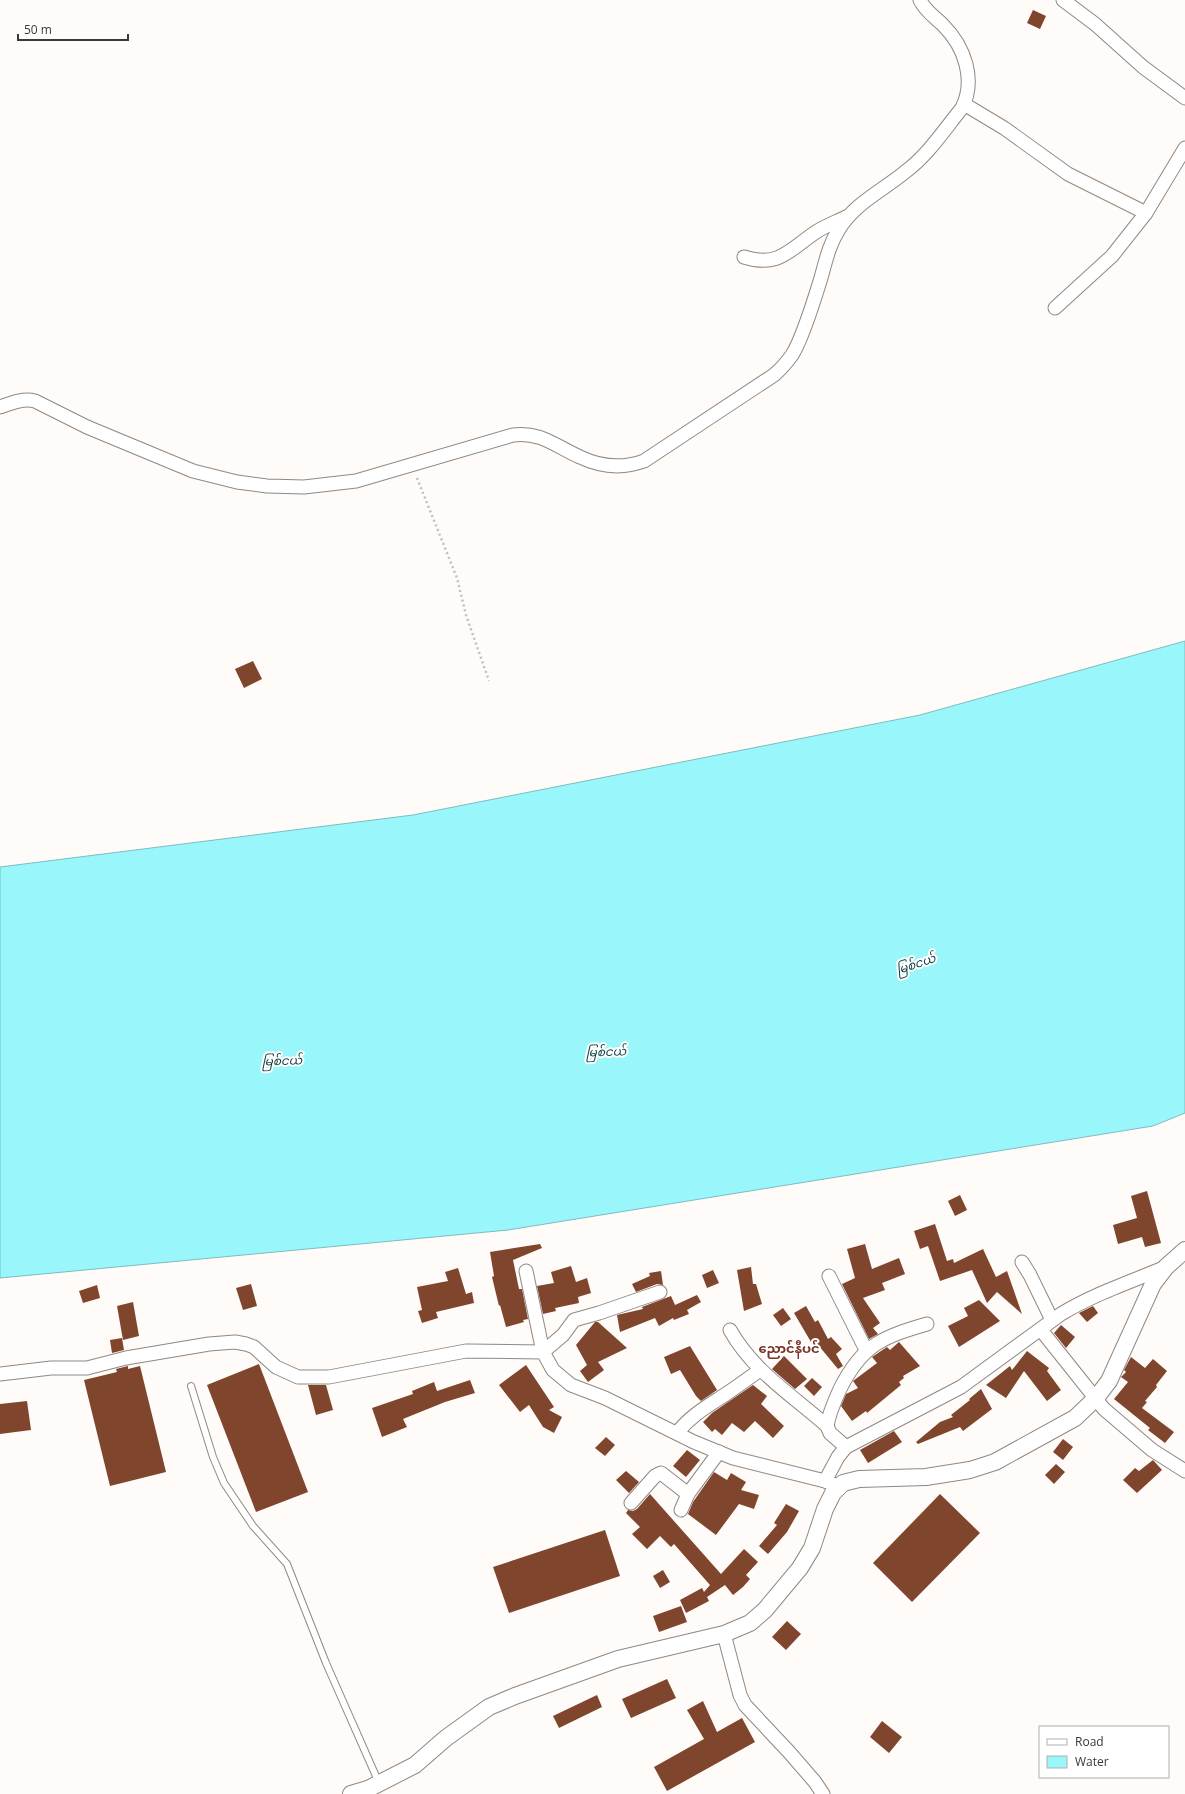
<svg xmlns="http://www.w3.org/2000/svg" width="1185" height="1794" font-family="'Open Sans','Noto Sans Myanmar',sans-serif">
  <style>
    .water { fill: #99f6fa; stroke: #7cbdbf }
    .building { fill: #80452d }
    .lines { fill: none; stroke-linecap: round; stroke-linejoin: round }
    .service-casing { stroke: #8f8883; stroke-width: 8 }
    .minor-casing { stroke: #8f8883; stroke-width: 15 }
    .tertiary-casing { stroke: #8f8883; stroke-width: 18 }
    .path { stroke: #c2bfbc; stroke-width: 2.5; stroke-dasharray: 2 3; stroke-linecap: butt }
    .service { stroke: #fff; stroke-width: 6 }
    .minor { stroke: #fff; stroke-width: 13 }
    .tertiary { stroke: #fff; stroke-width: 16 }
    .labels { text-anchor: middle; stroke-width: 4; stroke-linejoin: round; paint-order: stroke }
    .water-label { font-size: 12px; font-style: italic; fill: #103d3f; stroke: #fff }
    .quarter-label { font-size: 13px; font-weight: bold; fill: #783424; stroke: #fff }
  </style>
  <rect width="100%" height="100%" fill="#fefbf8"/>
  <polygon class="water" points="1185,641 1185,1113 1153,1126 508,1230 0,1278 0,867 413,815 920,715"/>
  <g class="building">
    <polygon points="1033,10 1046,16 1040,29 1027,23"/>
    <polygon points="253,661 262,679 244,688 235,669"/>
    <polygon points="1147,1191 1161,1243 1145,1247 1142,1237 1118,1244 1113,1225 1137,1218 1131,1196"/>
    <polygon points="960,1195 967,1210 955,1216 948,1201"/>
    <polygon points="935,1224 947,1261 953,1259 954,1263 983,1249 996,1277 1007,1271 1022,1314 997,1292 987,1303 972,1270 940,1281 928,1246 920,1249 914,1231"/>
    <polygon points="540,1244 542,1248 513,1260 519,1289 522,1289 528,1319 523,1320 524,1322 506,1327 500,1305 499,1306 492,1277 494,1276 490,1252"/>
    <polygon points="865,1244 872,1269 899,1258 905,1274 882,1283 885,1290 863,1298 880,1323 873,1328 878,1334 869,1339 842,1284 855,1278 847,1249"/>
    <polygon points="571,1266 576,1282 587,1278 591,1293 578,1297 579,1303 555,1308 556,1311 543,1314 537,1286 554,1283 551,1272"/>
    <polygon points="751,1267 753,1284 756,1284 762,1304 744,1311 737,1270"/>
    <polygon points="458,1268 466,1294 472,1292 474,1303 436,1312 438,1318 422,1323 418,1311 422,1310 417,1287 448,1281 445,1272"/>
    <polygon points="713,1270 719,1283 707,1288 702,1275"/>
    <polygon points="661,1271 663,1285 657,1284 636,1292 632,1284 650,1276 649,1273"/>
    <polygon points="251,1284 257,1306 243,1310 236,1288"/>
    <polygon points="97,1285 100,1298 83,1303 79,1291"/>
    <polygon points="697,1295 701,1302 687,1310 689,1314 674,1320 673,1318 659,1326 655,1318 620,1332 617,1315 643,1309 642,1307 671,1296 675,1305"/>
    <polygon points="979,1300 1000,1321 959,1347 948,1326 968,1316 964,1308"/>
    <polygon points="133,1302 139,1336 123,1340 117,1306"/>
    <polygon points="806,1306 815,1322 818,1320 828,1339 831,1337 842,1349 836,1354 843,1366 838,1369 814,1340 811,1342 794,1313"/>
    <polygon points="1093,1306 1098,1313 1087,1322 1079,1313"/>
    <polygon points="783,1308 791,1319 781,1326 773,1315"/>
    <polygon points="595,1322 598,1322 627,1348 598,1362 604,1370 588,1382 580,1371 587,1365 576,1345"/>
    <polygon points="1061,1325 1075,1337 1066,1348 1054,1333"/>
    <polygon points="122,1338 124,1350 112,1353 110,1340"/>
    <polygon points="899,1342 920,1366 903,1376 904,1378 899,1382 901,1385 867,1413 866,1411 852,1421 841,1406 846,1394 858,1388 853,1381 877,1363 872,1357 887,1347 890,1350"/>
    <polygon points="690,1346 717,1390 701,1401 696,1396 680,1370 671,1374 664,1357"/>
    <polygon points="1027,1351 1049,1368 1047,1371 1061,1390 1047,1401 1024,1371 1006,1398 986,1385 1010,1366 1012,1370"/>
    <polygon points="784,1356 807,1379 795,1389 772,1369"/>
    <polygon points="1131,1357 1145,1368 1153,1359 1167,1371 1156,1385 1157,1387 1145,1401 1147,1402 1142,1408 1174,1432 1165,1443 1148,1430 1150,1428 1114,1399 1128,1382 1121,1377 1126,1372 1124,1370"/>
    <polygon points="259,1364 308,1492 256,1512 207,1385"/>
    <polygon points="526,1365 554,1407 549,1410 562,1417 554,1433 543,1427 529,1405 520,1412 499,1385"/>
    <polygon points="128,1366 128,1369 140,1366 166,1472 110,1486 84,1380 117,1372 116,1369"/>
    <polygon points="812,1378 822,1387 814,1396 804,1386"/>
    <polygon points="470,1380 475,1393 445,1402 403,1419 407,1427 382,1437 372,1408 413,1394 412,1391 434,1382 437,1391"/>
    <polygon points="308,1385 326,1385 333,1410 316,1415"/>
    <polygon points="753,1385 767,1396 761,1404 784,1426 773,1438 755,1421 744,1432 732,1423 722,1435 715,1429 712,1432 703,1422 712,1413"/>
    <polygon points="981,1389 992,1409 963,1431 960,1427 918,1444 916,1442 940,1422 953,1417 951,1415 970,1400 969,1399"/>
    <polygon points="27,1401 31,1430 0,1434 0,1404"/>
    <polygon points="894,1431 902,1442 868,1463 860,1450"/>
    <polygon points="606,1437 615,1445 605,1456 595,1448"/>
    <polygon points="1063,1439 1073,1447 1063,1460 1053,1452"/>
    <polygon points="687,1450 700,1460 686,1477 673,1466"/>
    <polygon points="1153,1460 1162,1470 1137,1493 1123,1480 1135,1468 1139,1471"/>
    <polygon points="1056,1464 1065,1472 1054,1484 1045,1475"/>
    <polygon points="626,1471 639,1482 629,1493 616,1480"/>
    <polygon points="714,1472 727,1480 731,1473 746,1482 741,1490 759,1495 754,1509 739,1504 716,1535 688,1514 693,1502"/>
    <polygon points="650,1494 721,1574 744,1549 758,1562 746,1575 750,1579 743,1587 733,1595 725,1585 707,1597 709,1601 686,1613 680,1600 702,1588 704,1592 710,1585 674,1544 671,1547 660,1536 647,1549 632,1534 640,1527 626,1513 628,1510 633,1511 637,1509"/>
    <polygon points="940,1494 980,1533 912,1602 873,1563"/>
    <polygon points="786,1504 799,1511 787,1532 768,1554 759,1546 777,1525 774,1523"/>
    <polygon points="605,1530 620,1576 509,1613 493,1567"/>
    <polygon points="663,1570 670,1582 660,1588 653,1576"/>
    <polygon points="681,1606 687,1622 659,1632 653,1616"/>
    <polygon points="787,1621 801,1634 786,1650 772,1637"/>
    <polygon points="667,1679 676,1698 631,1718 622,1699"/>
    <polygon points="597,1695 602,1707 559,1728 553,1716"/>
    <polygon points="703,1701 717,1732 742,1718 755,1742 667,1791 654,1767 704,1739 687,1710"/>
    <polygon points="882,1721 902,1737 889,1753 870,1737"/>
  </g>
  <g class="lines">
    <defs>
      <polyline id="service" points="191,1386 213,1457 224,1483 253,1526 287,1564 326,1663 379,1783"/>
      <g id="minor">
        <polyline points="1063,0 1095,24 1143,67 1185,98"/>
        <polyline points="964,104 1004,128 1068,174 1146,213 1185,148"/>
        <path d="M744,257C779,268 789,250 816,232C825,226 836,222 846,217"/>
        <polyline points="1055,308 1112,256 1146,213"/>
        <path d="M0,407C11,403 23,398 35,401L87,427L193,471L237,482L267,486L304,487L356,481L513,435C540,431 557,447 580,457C601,467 622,469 644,461L774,375C781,369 787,362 792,355C803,338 815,297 821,278C826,260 829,245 839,229C855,203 882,191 905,172C928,155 944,130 962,108C976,80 965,47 943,25C935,17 925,11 920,0"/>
        <polyline points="1022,1262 1030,1275 1052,1320"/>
        <polyline points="526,1271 543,1352 563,1335 574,1320 599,1313 660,1292"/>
        <polyline points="829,1276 866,1350"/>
        <path d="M730,1330C753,1371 792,1395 827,1426L830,1433L846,1447"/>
        <polyline points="1041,1330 1104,1409 1152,1450 1185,1471"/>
        <polyline points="0,1374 51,1368 87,1368 126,1358 209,1344 235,1342 246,1344 254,1347 276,1367 298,1377 329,1377 466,1351 543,1352 553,1370 571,1385 605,1398 694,1442 733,1458 825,1481 840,1487"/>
        <path d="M827,1426C829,1413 835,1400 840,1389C862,1345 882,1337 927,1324"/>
        <path d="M677,1433C691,1415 708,1406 726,1394C738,1386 749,1378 760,1370"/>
        <path d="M825,1481L838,1457L846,1447L961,1387L1061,1314C1094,1294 1130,1282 1166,1267"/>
        <polyline points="631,1503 655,1476 661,1473 688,1494"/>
        <polyline points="681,1510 688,1494 719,1452"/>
        <polyline points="724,1634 740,1695 745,1705 789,1752 815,1782 823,1794"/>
      </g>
      <polyline id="tertiary" points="351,1794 368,1789 415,1765 446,1738 489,1707 515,1696 618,1659 724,1634 750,1623 765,1610 800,1568 812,1548 825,1509 833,1493 843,1483 859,1479 926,1477 970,1470 995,1462 1075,1418 1096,1398 1109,1381 1153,1284 1166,1267 1185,1250"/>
    </defs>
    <use href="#service" class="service-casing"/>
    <use href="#minor" class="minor-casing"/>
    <use href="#tertiary" class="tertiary-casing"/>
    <polyline class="path" points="417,478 457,578 466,615 489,681"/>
    <use href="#service" class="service"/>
    <use href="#minor" class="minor"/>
    <use href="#tertiary" class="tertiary"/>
  </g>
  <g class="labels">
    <g class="water-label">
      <text transform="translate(916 964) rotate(-18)" y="4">မြစ်ငယ်</text>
      <text transform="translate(606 1052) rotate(-2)" y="4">မြစ်ငယ်</text>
      <text transform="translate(282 1061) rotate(-2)" y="4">မြစ်ငယ်</text>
    </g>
    <g class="quarter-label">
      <text x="789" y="1353">ညောင်နီပင်</text>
    </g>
  </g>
  <rect x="1039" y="1726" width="130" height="52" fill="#ffffff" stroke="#b0afae"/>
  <rect x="1047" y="1739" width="20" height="6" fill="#ffffff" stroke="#b0afae"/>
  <text x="1075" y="1746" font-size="12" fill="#3a3735">Road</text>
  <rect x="1047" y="1756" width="20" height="12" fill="#99f6fa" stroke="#b0afae"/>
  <text x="1075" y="1766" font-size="12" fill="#3a3735">Water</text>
  <path d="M18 34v6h110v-6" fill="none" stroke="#3a3735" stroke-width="2"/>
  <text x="24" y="34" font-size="12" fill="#3a3735" stroke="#ffffff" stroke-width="3" paint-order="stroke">50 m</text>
</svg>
